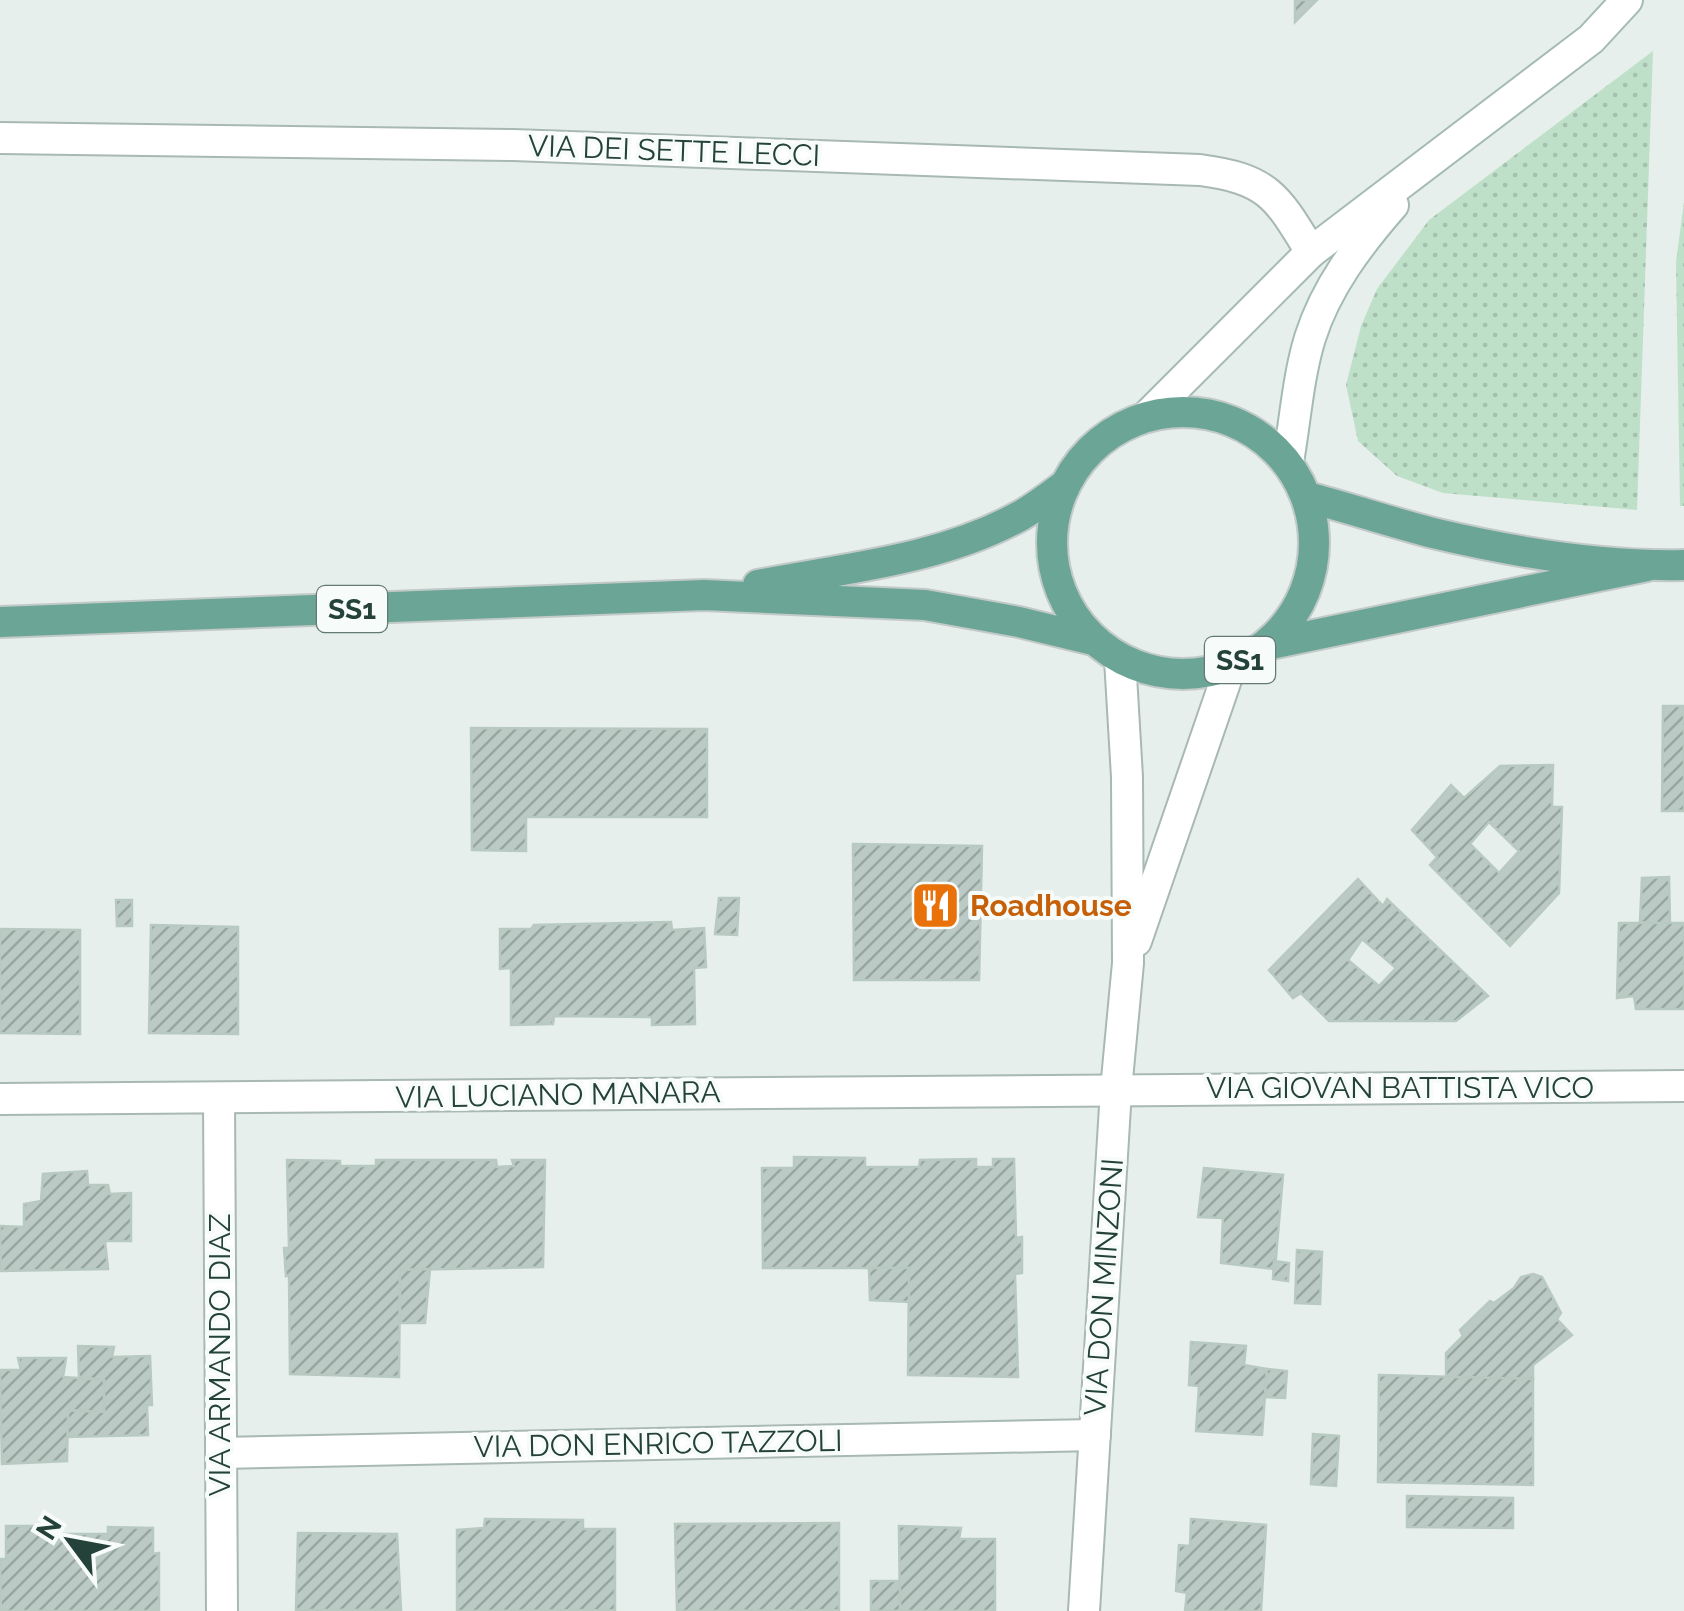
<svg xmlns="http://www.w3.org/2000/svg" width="1684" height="1611" font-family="Raleway,sans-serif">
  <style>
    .grass { fill: url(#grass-dots) }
    .building { fill: url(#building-hatch); stroke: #b8c9c2; stroke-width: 2.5; fill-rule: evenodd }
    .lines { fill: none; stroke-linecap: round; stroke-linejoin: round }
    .street-casing { stroke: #a8b8b2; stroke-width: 34 }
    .secondary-casing { stroke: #a4bbb3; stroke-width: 34 }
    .primary-casing { stroke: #c2cac8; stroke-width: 34 }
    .street { stroke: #fff; stroke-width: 30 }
    .secondary { stroke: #fff; stroke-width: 30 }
    .primary { stroke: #6aa596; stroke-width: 30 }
    .labels { text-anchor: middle; stroke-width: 8; stroke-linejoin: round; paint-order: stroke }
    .shield { fill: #f7fbf9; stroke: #637a73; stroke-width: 2.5 }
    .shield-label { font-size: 28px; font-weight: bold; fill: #24423a }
    .street-label { font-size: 30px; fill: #24423a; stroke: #f7fbf9 }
    .food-label { font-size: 30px; font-weight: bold; fill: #c56008; stroke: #f7fbf9; text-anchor: start }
  </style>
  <defs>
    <pattern id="grass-dots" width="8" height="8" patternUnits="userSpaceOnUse" patternTransform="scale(2.5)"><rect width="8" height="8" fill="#bfe0c8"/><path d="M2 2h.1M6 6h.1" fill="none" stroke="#a4c1ad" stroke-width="1.8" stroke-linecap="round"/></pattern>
    <pattern id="building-hatch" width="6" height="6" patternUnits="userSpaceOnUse" patternTransform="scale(2.5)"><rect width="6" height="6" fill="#bbcac4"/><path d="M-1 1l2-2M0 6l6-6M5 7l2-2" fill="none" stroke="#98a6a0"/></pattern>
  </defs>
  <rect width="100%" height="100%" fill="#e6efeb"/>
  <g class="grass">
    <polygon points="1653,51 1637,510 1443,493 1397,476 1358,441 1346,385 1361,326 1377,289 1429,220"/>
    <polygon points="1684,202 1684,506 1680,506 1676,262"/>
  </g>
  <g class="building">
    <polygon points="1295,0 1317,0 1295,22"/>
    <polygon points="1663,706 1684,706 1684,811 1662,811"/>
    <polygon points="471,728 707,729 707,817 526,817 526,851 472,850"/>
    <path d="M1553,765L1552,807H1562L1559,893L1510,946L1430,865L1437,857L1412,830L1451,785L1464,798L1500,766ZM1489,822L1519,851L1499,873L1470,844Z"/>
    <polygon points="853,844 982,846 979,980 854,980"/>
    <polygon points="1669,877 1670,924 1640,922 1642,878"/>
    <path d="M1358,879L1383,906L1387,899L1488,996L1456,1021H1329L1301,993L1293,998L1269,970ZM1362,939L1396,968L1379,986L1348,960Z"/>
    <polygon points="719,898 739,898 737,935 715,934"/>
    <polygon points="116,900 132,900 132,926 117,926"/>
    <polygon points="671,922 672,930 704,928 706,967 694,968 695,1024 652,1025 652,1017 554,1016 553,1024 511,1025 511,968 500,969 500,929 531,929 534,925"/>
    <polygon points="1619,923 1684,923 1684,1009 1636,1009 1634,996 1617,998"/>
    <polygon points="151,925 238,927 238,1034 149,1033"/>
    <polygon points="0,929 80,930 80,1034 0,1033"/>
    <polygon points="794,1157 865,1158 865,1167 919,1167 920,1160 976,1159 976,1167 993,1167 993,1159 1014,1159 1016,1238 1022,1237 1022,1273 1015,1274 1018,1377 908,1375 909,1268 763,1268 762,1168 794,1168"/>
    <polygon points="287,1160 340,1161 340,1166 376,1166 376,1160 496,1160 497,1167 514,1166 512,1160 545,1160 543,1267 400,1270 399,1377 290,1374 289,1275 286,1276 284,1248 289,1248"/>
    <polygon points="1204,1168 1283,1175 1275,1269 1221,1263 1223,1218 1198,1217"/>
    <polygon points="87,1171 88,1185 108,1185 110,1194 131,1193 131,1241 105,1241 108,1269 1,1271 0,1226 24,1227 24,1204 41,1201 43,1174"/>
    <polygon points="1297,1250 1322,1252 1320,1304 1295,1303"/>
    <polygon points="1274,1261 1289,1263 1288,1281 1273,1279"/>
    <polygon points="869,1268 909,1268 909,1302 870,1300"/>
    <polygon points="430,1269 425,1323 400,1323 400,1270"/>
    <polygon points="1533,1274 1542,1277 1561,1313 1557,1319 1572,1335 1533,1365 1533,1379 1446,1377 1446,1353 1463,1336 1460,1330 1490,1301 1494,1303 1514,1288 1521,1277"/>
    <polygon points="1191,1342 1246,1346 1244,1365 1267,1369 1262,1435 1196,1431 1199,1386 1189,1385"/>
    <polygon points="78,1346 114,1347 112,1357 150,1356 152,1405 147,1405 148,1435 67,1437 68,1410 104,1412 104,1380 79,1377"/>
    <polygon points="18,1358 66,1358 63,1377 104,1380 104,1412 68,1410 67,1461 2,1464 0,1370 21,1370"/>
    <polygon points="1267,1369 1287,1371 1285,1398 1265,1397"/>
    <polygon points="1379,1375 1533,1379 1533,1485 1378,1482"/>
    <polygon points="1313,1434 1339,1436 1336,1486 1311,1484"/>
    <polygon points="1407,1496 1513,1498 1513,1528 1407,1527"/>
    <polygon points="485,1519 583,1520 583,1529 615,1529 615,1610 457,1611 457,1530 484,1528"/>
    <polygon points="1191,1519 1266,1525 1261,1611 1185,1611 1187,1593 1176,1591 1179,1545 1190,1546"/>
    <polygon points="839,1523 839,1610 677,1611 675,1524"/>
    <polygon points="6,1526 49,1526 49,1534 108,1534 108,1527 153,1528 153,1554 159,1553 159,1611 1,1611 0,1559 6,1559"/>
    <polygon points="899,1526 961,1528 959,1539 995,1539 995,1611 900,1611"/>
    <polygon points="298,1533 397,1534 401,1610 296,1610"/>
    <rect x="871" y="1581" width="29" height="30"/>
  </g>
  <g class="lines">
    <defs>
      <g id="street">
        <path d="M0,138L513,145L1200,170C1268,179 1277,196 1311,252"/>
        <polyline points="1136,941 1231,665"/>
        <polyline points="0,1099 1684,1086"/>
        <polyline points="219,1099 222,1611"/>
        <polyline points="221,1453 1095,1435"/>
        <polyline points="1084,1611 1116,1090 1128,963 1127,777 1120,659"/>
      </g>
      <g id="secondary">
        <polyline points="1146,417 1311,252 1591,39 1627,0"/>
        <path d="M1288,462C1295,422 1298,377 1310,338C1326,287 1359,244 1393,205"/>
      </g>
      <g id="primary">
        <circle cx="1183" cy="543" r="131"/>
        <path d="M1307,497C1349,508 1390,522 1433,533C1513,552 1602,567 1684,565"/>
        <path d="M758,585C845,568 940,560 1020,516C1036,507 1050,496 1065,485"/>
        <polyline points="0,622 704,595 925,605 1019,622 1093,640"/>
        <polyline points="1266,645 1647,566"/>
      </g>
    </defs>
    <use href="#street" class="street-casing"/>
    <use href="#secondary" class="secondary-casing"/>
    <use href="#primary" class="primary-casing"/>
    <use href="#street" class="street"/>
    <use href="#secondary" class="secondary"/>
    <use href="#primary" class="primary"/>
  </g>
  <defs>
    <symbol id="restaurant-square" viewBox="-11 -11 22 22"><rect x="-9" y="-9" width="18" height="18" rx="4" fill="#e8710a" stroke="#f7fbf9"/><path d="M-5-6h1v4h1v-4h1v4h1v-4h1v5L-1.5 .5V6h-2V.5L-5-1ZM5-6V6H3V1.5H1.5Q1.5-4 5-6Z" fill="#fff"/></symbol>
  </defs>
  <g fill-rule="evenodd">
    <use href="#restaurant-square" x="908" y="878" width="55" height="55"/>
  </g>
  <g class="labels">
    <g class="shield">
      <rect x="317" y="586" width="70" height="46" rx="8"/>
      <rect x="1205" y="637" width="70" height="46" rx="8"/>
    </g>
    <g class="shield-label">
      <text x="352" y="619">SS1</text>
      <text x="1240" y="670">SS1</text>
    </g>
    <g class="street-label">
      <text transform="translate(674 151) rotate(2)" y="10">VIA DEI SETTE LECCI</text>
      <text x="1400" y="1098">VIA GIOVAN BATTISTA VICO</text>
      <text transform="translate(558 1095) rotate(-1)" y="10">VIA LUCIANO MANARA</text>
      <text transform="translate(1104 1287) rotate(-86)" y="10">VIA DON MINZONI</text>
      <text transform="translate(220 1355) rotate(-90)" y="10">VIA ARMANDO DIAZ</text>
      <text transform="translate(658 1444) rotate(-1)" y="10">VIA DON ENRICO TAZZOLI</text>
    </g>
    <g class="food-label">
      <text x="970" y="916">Roadhouse</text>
    </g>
  </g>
  <g transform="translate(70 1541) rotate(302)" stroke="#f7fbf9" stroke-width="8" paint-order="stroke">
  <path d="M0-8L18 38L0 25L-18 38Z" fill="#24423a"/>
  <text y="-15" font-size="28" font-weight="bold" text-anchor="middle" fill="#24423a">N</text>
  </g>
</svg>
